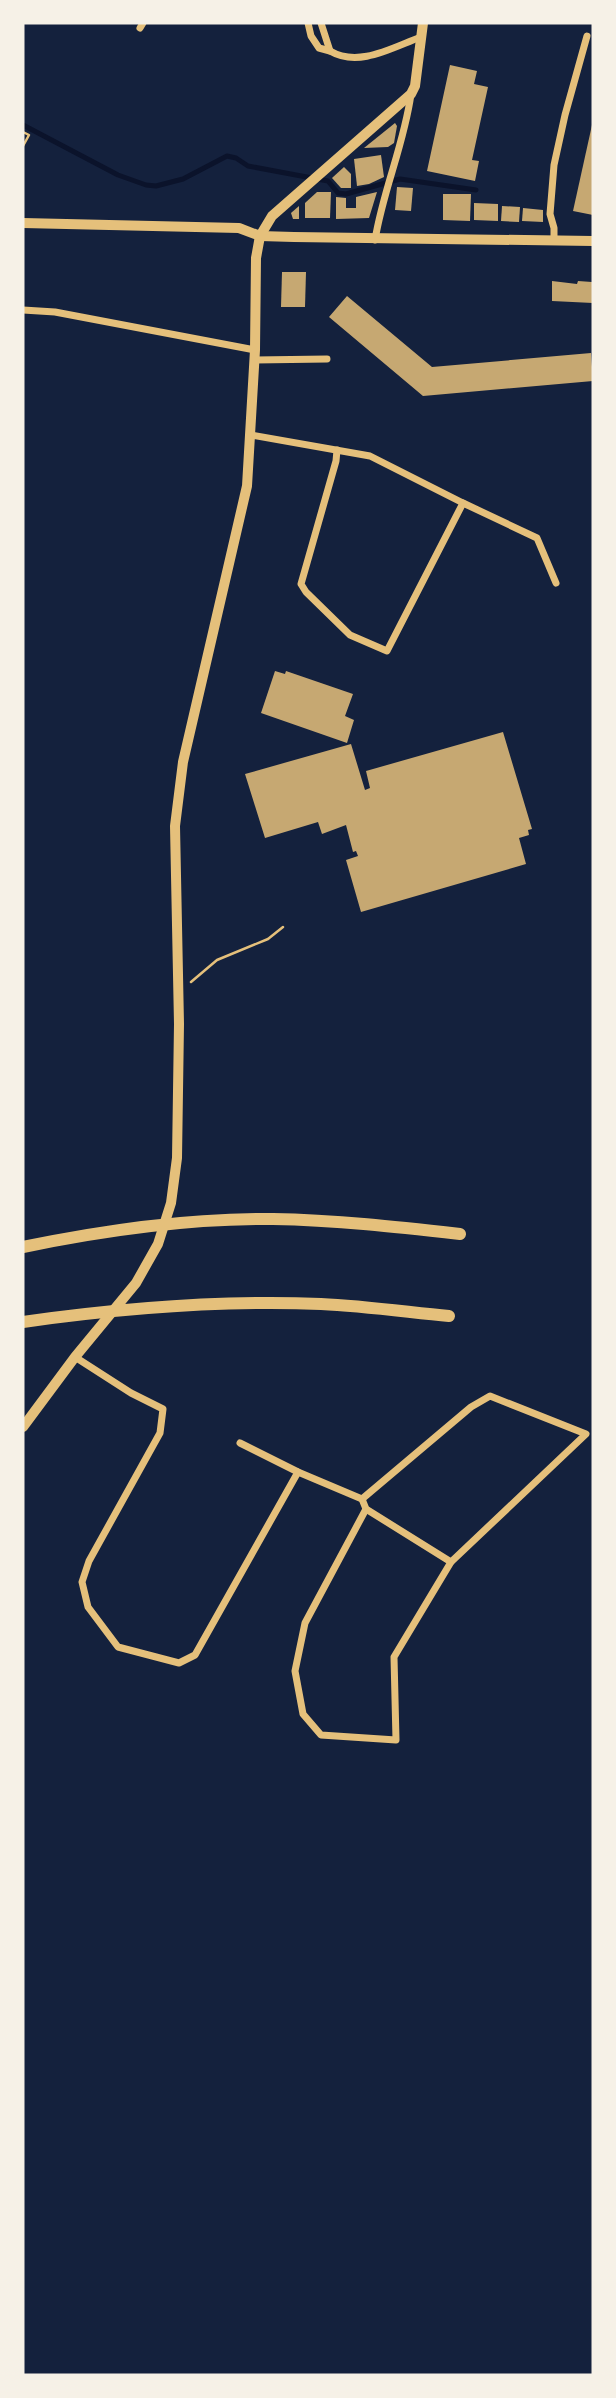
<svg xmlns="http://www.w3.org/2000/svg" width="616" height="2398" font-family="Manrope,sans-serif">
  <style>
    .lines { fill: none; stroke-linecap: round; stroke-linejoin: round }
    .stream { stroke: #0b132b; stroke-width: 5 }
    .building { fill: #c6a872 }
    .path { stroke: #e5c07b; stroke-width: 2.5 }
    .minor { stroke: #e5c07b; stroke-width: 7 }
    .secondary { stroke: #e5c07b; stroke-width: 10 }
    .motorway { stroke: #e5c07b; stroke-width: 12 }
  </style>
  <rect width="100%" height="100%" fill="#14213d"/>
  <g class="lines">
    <polyline class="stream" points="23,125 118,175 146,185 156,186 183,179 227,156 236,158 248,166 328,181 338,193 346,194 400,179 476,190"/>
  </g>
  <g class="building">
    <polygon points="450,65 477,71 474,84 488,87 472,160 479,161 475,181 427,171"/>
    <polygon points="395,123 397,126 394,143 388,147 364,148"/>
    <polygon points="592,125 593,125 593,215 573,211"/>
    <polygon points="381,155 384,177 369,184 357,186 354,159"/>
    <polygon points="344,167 351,174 351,188 341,188 332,178"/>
    <polygon points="397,187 413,188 411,211 395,210"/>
    <polygon points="317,192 331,192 330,218 305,218 305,203"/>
    <polygon points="377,192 369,218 336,219 336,197 346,198 346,208 356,208 356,197"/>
    <polygon points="443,194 471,194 470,221 443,220"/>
    <polygon points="474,203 498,204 498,221 474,220"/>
    <polygon points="299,206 299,219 293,219 291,213"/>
    <polygon points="502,206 520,207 519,222 501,221"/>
    <polygon points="523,208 543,210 543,222 522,221"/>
    <polygon points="282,272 306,272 305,307 281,307"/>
    <polygon points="552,281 577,284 578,281 592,282 593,303 552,301"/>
    <polygon points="347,296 432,367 591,353 593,381 423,396 329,317"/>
    <polygon points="275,671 285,674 286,671 353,694 345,716 354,720 347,743 261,713"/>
    <polygon points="503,732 532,829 528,830 529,835 519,838 526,864 361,912 346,860 358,856 356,851 353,852 346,825 322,834 318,822 265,838 245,774 351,744 365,790 370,788 366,771"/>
  </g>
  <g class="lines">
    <g class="path">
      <polyline points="23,132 29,135 23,146"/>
      <polyline points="191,982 217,960 268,939 283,927"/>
    </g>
    <g class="minor">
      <polyline points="308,23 311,36 319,48 330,51"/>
      <path d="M321,23L330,51C359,68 393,47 421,37"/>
      <polyline points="140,28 143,23"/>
      <path d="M375,240C383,190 404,145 411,94"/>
      <polyline points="554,240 554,228 550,214 554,165 565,115 587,36"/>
      <polyline points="23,310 55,312 255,350"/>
      <polyline points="255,360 327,359"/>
      <polyline points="251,435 370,456 463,503 537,538 556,583"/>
      <polyline points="337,450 336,461 301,584 306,592 350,635 387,651 463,503"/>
      <polyline points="75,1357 131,1393 163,1409 160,1433 89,1561 82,1582 88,1607 118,1647 179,1663 195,1655 298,1472"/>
      <polyline points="240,1443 298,1472 362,1499 366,1509 451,1562"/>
      <polyline points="362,1499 471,1407 490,1396 586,1434 451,1562 394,1657 396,1740 321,1735 303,1714 295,1671 305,1623 366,1509"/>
    </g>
    <g class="secondary">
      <polyline points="23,223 239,228 260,236 294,237 593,241"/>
      <polyline points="23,1427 75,1357 136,1283 158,1244 171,1203 177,1158 179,1024 175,826 183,762 247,486 255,350 256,258 260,236 272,216 411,94 415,86 423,23"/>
    </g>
    <g class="motorway">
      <path d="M23,1247C105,1230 189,1218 273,1219C336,1220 398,1227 460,1234"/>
      <path d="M23,1322C122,1308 221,1300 321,1304C364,1306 407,1312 449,1316"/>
    </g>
  </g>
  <rect width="616" height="2398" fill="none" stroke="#f6f1e7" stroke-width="49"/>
</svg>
